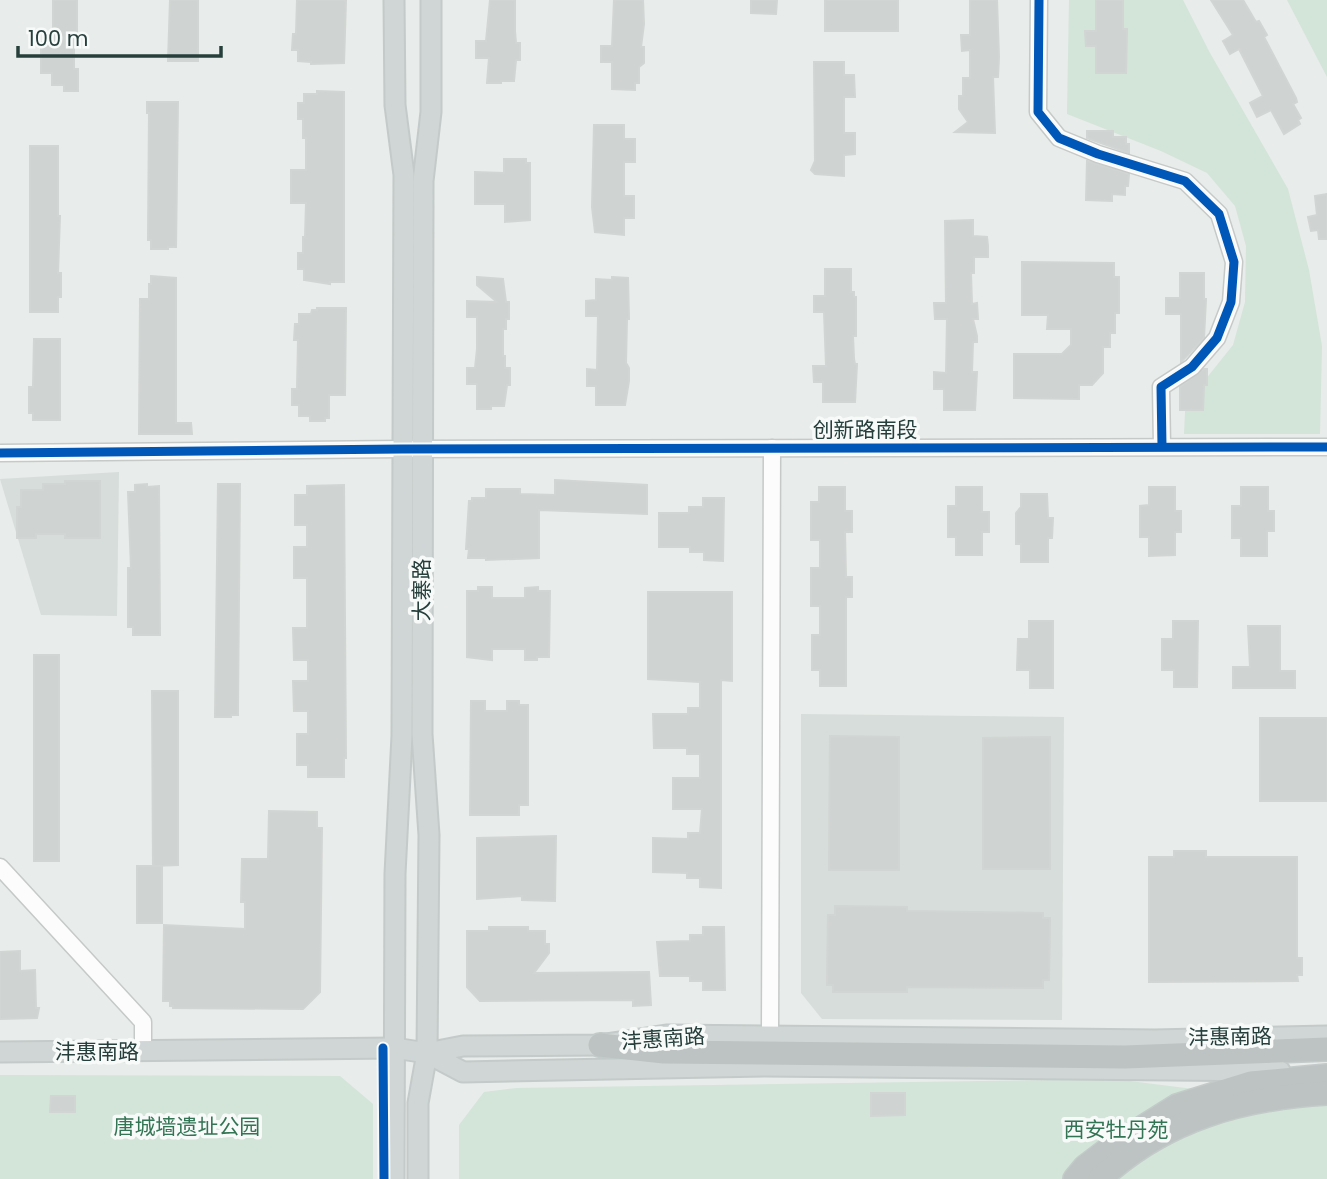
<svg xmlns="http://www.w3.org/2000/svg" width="1327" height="1179" font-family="Poppins,'Noto Sans SC',sans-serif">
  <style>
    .built { fill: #d6ddda }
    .green { fill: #d3e4d9 }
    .building { fill: #cfd3d2; stroke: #d1d5d3; stroke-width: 2 }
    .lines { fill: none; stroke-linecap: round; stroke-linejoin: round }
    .minor-casing { stroke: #c5c9c8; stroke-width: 19 }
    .major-casing { stroke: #c3cac9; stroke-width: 23 }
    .highway-casing { stroke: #c3cac9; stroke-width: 26 }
    .minor { stroke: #fcfcfc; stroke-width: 16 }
    .major { stroke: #d0d6d5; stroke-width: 19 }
    .highway { stroke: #bcc3c2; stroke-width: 23 }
    .cycleway-casing { stroke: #f7faf9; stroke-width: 13 }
    .cycleway { stroke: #0057b8; stroke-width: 9 }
    .labels { text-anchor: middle; stroke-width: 7; stroke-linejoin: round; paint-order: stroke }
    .street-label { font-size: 21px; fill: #263f3b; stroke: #f7faf9 }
    .park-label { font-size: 21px; fill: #327453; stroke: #f7faf9 }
  </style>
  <rect width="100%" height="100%" fill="#e8ecea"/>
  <g class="built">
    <polygon points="119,472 117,616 41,615 0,479"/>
    <polygon points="801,714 1064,717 1062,1020 822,1019 801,993"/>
  </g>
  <g class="green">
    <polygon points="1069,0 1183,0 1210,53 1288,189 1309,270 1322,346 1320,434 1184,434 1186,391 1205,380 1233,345 1245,302 1246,246 1235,206 1207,173 1161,151 1067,114"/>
    <polygon points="1287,0 1327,0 1327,77"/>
    <polygon points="0,1075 340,1076 373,1104 373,1179 0,1179"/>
    <polygon points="1114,1079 1327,1106 1327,1179 459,1179 459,1125 484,1092 517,1088"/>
  </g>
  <g class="building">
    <polygon points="53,0 77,0 77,47 74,47 74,69 78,69 78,91 64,91 64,85 52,85 52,73 41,73 41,42 53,42"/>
    <polygon points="170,0 198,0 198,61 168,61"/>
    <polygon points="297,0 346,0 344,63 311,64 311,62 298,61 298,50 292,50 293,34 296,34"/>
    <polygon points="490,0 515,0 515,31 516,43 520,43 520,60 516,60 514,81 501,81 501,83 487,83 489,58 476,58 476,41 486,41"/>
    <polygon points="614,0 643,0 644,24 641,47 644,47 644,63 639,67 639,83 635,83 635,90 612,89 612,62 601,62 601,46 612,46"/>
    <polygon points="751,0 777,0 776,14 751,13"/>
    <rect x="825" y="0" width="73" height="31"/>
    <polygon points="970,0 997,0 999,57 998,77 993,77 995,133 955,132 968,122 959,109 959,96 963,96 963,78 970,78 970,50 962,51 961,35 970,35"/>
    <polygon points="1096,0 1123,0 1123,29 1127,29 1126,73 1096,73 1096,46 1086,46 1085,31 1096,31"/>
    <polygon points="1211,0 1243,0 1256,22 1259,21 1267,35 1264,37 1296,98 1297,102 1293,104 1301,118 1298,120 1300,124 1284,134 1271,110 1257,117 1250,103 1263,96 1239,49 1230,54 1223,41 1233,35"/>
    <polygon points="814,62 844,62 844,75 854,75 855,97 844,97 844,133 855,133 855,154 844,155 844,176 815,174 811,170 815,161"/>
    <polygon points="317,91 344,92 344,282 330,282 330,284 304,280 304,269 298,269 298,253 303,253 303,237 305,237 306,203 291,203 291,170 306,170 306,138 303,138 303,119 298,119 298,103 304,103 304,94 317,94"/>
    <polygon points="147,102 178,102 176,247 168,247 168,249 151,249 151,240 148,240 149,113 147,113"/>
    <polygon points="594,125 624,125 624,139 635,139 635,162 624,162 624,196 634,196 634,218 624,218 624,235 595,232 592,207"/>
    <polygon points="1087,131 1113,131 1113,137 1126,137 1126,144 1129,144 1129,153 1087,138"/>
    <polygon points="30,146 58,146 58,216 60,216 58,273 61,273 61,297 58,297 58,312 30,312"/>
    <polygon points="504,159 526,159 526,163 530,163 530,220 505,222 505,204 475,204 475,172 504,173"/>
    <polygon points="1087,161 1129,174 1128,186 1125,186 1125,195 1112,194 1112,201 1086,200"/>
    <polygon points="1327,194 1327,239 1319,239 1318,230 1311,231 1308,217 1317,215 1315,196"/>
    <polygon points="973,220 973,236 987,237 988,246 988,257 974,257 974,273 971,273 972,304 977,303 978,319 973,319 977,336 977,342 973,342 972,372 977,372 975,410 944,410 944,389 934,389 934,372 946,373 947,319 935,319 934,303 946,303 945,221"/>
    <polygon points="1022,262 1114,263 1114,277 1119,277 1119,313 1115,313 1115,333 1110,333 1110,347 1103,347 1103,373 1092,385 1079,385 1079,399 1014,398 1014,354 1062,354 1071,345 1071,329 1047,329 1048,315 1022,315"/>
    <polygon points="825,269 851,269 851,292 854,292 854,297 856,297 856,336 853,336 854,359 855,364 857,364 855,402 823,402 823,382 814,382 813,366 826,366 824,312 814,312 814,296 825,296"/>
    <polygon points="1180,273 1204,273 1204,299 1206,299 1204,338 1181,362 1181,314 1166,314 1166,298 1180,298"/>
    <polygon points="151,276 176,278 176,423 191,423 192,434 139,434 140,299 149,299 149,284 151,284"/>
    <polygon points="477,277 503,279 506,302 509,302 509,319 506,319 506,329 503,329 503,356 505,356 505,368 510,368 510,385 507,385 504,406 491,406 491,409 477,409 477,384 467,384 467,368 475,368 477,349 477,317 467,317 467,301 497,302 477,285"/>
    <polygon points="612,277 628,278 629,319 627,319 626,363 629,368 629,381 625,405 596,405 596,386 587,386 587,369 597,370 598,316 586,316 586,301 596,300 596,279 612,280"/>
    <polygon points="317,308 346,308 345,395 329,395 329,418 325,418 325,421 310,421 310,416 299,416 299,405 292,405 292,389 297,389 298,340 294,340 295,324 299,324 299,314 311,314 312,310 317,310"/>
    <polygon points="34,339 60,339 60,420 33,420 33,413 29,413 29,387 33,387"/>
    <polygon points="1204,369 1207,369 1207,385 1204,385 1203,410 1180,410 1180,387"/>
    <polygon points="555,480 647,485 647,514 539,510 539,558 486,560 486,558 468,558 469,549 466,549 469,501 472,501 472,498 486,498 486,489 520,489 520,494 555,495"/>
    <polygon points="65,481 100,481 100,538 65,538 65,534 36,534 36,538 17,538 17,507 21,507 21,490 43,490 43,484 65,484"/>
    <polygon points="147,484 147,487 159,486 160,635 133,635 133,627 128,627 128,568 131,568 128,492 135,492 135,485"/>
    <polygon points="218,484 240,484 238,707 238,715 231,715 231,717 215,717"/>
    <polygon points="344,485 346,758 344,758 344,777 308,777 308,765 297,765 297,734 308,734 308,711 294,711 293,681 308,681 308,660 294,660 293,628 307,628 307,578 294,578 294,547 307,547 307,525 295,525 295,495 307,495 307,486"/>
    <polygon points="819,487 845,487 845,511 852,511 852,532 845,532 846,577 852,577 852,597 846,597 846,686 820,686 820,670 812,670 812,635 820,635 820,606 811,606 811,568 820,568 820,540 811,540 811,502 819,502"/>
    <polygon points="956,487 982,487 982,512 989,512 989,532 982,532 982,555 956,555 956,537 948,537 948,506 956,506"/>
    <polygon points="1149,487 1175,487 1175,511 1181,511 1181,532 1175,532 1175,555 1149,556 1149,537 1140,537 1140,506 1149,505"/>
    <polygon points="1241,487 1268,487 1268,511 1274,511 1274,531 1267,531 1267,556 1241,556 1241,538 1232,538 1232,506 1241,506"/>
    <polygon points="1021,494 1047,494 1048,518 1053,518 1052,538 1048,538 1048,562 1021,562 1021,544 1016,544 1016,513 1021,507"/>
    <polygon points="703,498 724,498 723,561 704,560 704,552 690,552 690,547 659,547 659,513 689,513 689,507 703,507"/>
    <polygon points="478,587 492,587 492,598 525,598 525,588 538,587 538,591 550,591 549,657 537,657 537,660 525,660 525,649 492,649 492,660 467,657 467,591 478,591"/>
    <polygon points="648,592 732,592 732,681 721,680 721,888 700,887 700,878 687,878 687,873 653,872 653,838 688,839 688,833 700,833 702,809 673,809 673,778 700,778 700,754 687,754 687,748 654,748 653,714 688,714 688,708 700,708 700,682 648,679"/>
    <polygon points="1029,621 1053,621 1053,688 1030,688 1030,670 1017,670 1018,639 1029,639"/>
    <polygon points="1173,621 1198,621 1197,687 1174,687 1174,670 1162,670 1162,639 1173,639"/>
    <polygon points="1248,626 1280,626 1280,671 1295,671 1295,688 1233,688 1233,667 1250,667"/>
    <rect x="34" y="655" width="25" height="206"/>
    <polygon points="152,691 178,691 178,865 153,866"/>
    <polygon points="471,701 485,701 485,711 507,711 507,701 519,701 519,705 528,705 528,805 519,805 519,815 470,815"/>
    <rect x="1260" y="718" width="67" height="83"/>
    <polygon points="830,736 899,737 899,870 829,870"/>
    <polygon points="1050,737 1050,869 983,869 983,738"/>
    <polygon points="269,811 317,812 317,828 322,828 320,992 303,1009 173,1008 173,1006 170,1006 170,1001 163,1001 164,925 245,929 245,902 241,902 242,859 268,859"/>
    <polygon points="556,836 555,901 522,900 522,896 477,899 477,838"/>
    <polygon points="1174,851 1206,851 1206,857 1297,857 1297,958 1302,958 1302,975 1297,975 1298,981 1149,982 1149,857 1174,857"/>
    <rect x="137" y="866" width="25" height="57"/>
    <polygon points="835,906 907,907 907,911 1043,913 1043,918 1050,918 1049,980 1043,980 1043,988 907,987 907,992 833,992 833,985 827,985 828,915 835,915"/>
    <polygon points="489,927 528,927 528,931 545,931 545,944 549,944 549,953 534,973 649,972 651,1005 633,1006 633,1000 480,1001 467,987 467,931 489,931"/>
    <polygon points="703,927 724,927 725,990 703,990 703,981 690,981 690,976 660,976 657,942 690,941 690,935 703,935"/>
    <polygon points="20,951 20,971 35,970 36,1008 39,1008 37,1018 0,1019 0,952"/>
    <polygon points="871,1093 905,1093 905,1115 871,1116"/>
    <polygon points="51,1096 75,1096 75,1112 50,1112"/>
  </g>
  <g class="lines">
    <defs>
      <g id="minor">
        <polyline points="1039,0 1038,112 1059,138 1098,154 1185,181 1219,214 1234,262 1231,302 1217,338 1192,367 1161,387 1162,446"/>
        <polyline points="0,453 402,449 1327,447"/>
        <polyline points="0,867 143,1022 143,1052"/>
        <polyline points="770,1036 772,448"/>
      </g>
      <g id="major">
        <polyline points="394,0 395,105 404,175 402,736 395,874 394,1179"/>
        <polyline points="0,1052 394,1048 427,1053 463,1046 600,1045 668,1035 1155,1040 1327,1036"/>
        <polyline points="427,1053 463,1072 766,1066 1280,1071"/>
        <polyline points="418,1179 418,1103 427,1053 429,835 422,734 423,181 431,112 431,0"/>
      </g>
      <g id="highway">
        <polyline points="600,1045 664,1052 1125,1057 1327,1049"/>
        <polyline points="1075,1179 1085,1167 1110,1148 1177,1106 1251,1083 1327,1076"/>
        <path d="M1100,1179C1164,1119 1242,1098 1327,1093"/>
      </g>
    </defs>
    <use href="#minor" class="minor-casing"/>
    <use href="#major" class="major-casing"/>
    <use href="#highway" class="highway-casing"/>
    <use href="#minor" class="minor"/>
    <use href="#major" class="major"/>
    <use href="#highway" class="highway"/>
    <defs>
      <g id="cycleway">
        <polyline points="1039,0 1038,112 1059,138 1098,154 1185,181 1219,214 1234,262 1231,302 1217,338 1192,367 1161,387 1162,446"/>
        <polyline points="0,453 402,449 1327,447"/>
        <polyline points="383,1048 384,1179"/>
      </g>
    </defs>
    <use href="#cycleway" class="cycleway-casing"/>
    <use href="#cycleway" class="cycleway"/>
  </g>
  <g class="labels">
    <g class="street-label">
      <text x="865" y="437">创新路南段</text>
      <text transform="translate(422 590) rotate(-90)" y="7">大寨路</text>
      <text transform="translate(1230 1037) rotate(-1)" y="7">沣惠南路</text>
      <text transform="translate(663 1039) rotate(-4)" y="7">沣惠南路</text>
      <text x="97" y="1059">沣惠南路</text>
    </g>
    <g class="park-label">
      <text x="187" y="1134">唐城墙遗址公园</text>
      <text x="1116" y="1137">西安牡丹苑</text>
    </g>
  </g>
  <path d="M18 46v10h203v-10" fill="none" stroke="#263f3b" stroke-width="3.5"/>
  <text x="28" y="46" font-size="21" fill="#263f3b" stroke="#f7faf9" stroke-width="5" paint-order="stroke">100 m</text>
</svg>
